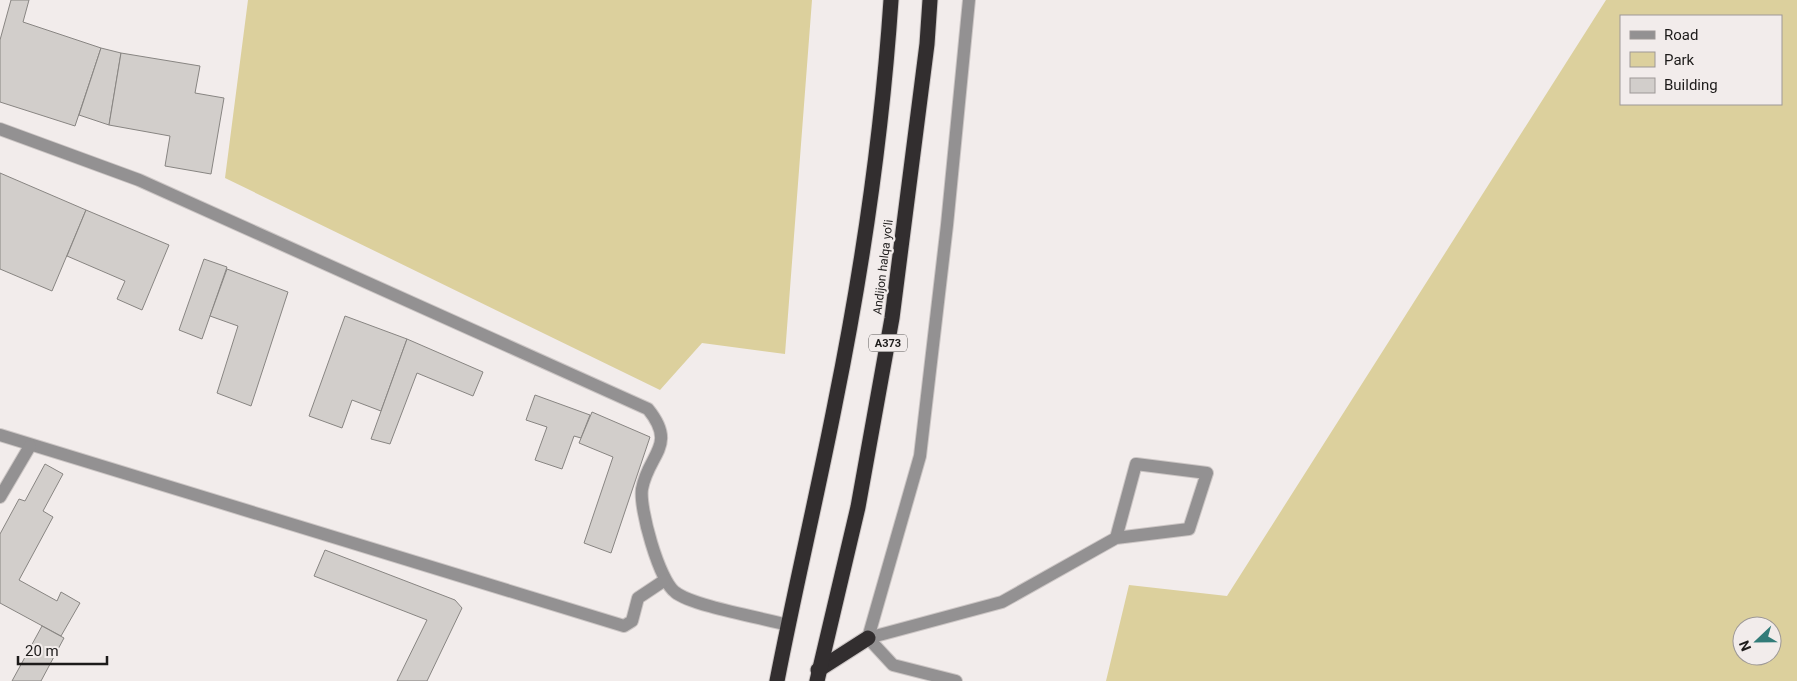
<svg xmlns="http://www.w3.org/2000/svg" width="1797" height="681" font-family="Roboto,sans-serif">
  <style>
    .green { fill: #dcd09d; fill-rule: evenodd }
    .building { fill: #d2cecb; stroke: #888582 }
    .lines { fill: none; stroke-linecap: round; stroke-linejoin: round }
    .minor-casing { stroke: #ccc6c5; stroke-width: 14 }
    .highway-casing { stroke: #ccc6c5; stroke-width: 17 }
    .minor { stroke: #939192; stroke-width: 12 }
    .highway { stroke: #322e2f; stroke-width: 15 }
    .labels { text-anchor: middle; stroke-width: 4.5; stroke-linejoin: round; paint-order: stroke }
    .shield { fill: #f2eceb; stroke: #5d5a59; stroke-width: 1 }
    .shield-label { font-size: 11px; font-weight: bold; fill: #1d1b1a }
    .street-label { font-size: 12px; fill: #1d1b1a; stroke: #f2eceb }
  </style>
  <rect width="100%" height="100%" fill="#f2eceb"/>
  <g class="green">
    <polygon points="248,0 812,0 785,354 702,343 660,390 225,178"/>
    <path d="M1606,0H1797V681H1106L1129,585L1227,596ZM1621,16H1781V104H1621ZM1742,626H1772V656H1742Z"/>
  </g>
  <g class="building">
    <polygon points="11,0 29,0 23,22 101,48 75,126 0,102 0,40"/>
    <polygon points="101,48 121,53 109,125 79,115"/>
    <polygon points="121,53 200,66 195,93 224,98 211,174 165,166 170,136 109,125"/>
    <polygon points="0,173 86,210 52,291 0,269"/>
    <polygon points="86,210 169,245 142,310 117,299 125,281 67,256"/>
    <polygon points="204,259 227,267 202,339 179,330"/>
    <polygon points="227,269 288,292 251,406 217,393 238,326 210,316"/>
    <polygon points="345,316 407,339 381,411 352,400 342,428 309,416"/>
    <polygon points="407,339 483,372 473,396 417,373 390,444 371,439"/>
    <polygon points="535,395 590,415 581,438 574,436 562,469 535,460 547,427 526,420"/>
    <polygon points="592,412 650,437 611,553 584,543 613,457 579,443"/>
    <polygon points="45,464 63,474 43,511 53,517 19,580 57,601 61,592 80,603 61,636 0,603 0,534 19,499 25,501"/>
    <polygon points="325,550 455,600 462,608 427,681 397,681 427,620 314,576"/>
    <polygon points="42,626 64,638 41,681 12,681"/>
  </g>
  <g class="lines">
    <defs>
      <g id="minor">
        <path d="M0,129L139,180L648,409C678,446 648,454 642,489C639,508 659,580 675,592C692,606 763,618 788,625"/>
        <polyline points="0,435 624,626 632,621 638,598 665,580"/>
        <polyline points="0,497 30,446"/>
        <polyline points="868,638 920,456 947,225 969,0"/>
        <polyline points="868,638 1002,602 1116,538 1136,464 1207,473 1189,529 1116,538"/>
        <polyline points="868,638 893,665 956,681"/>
      </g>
      <g id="highway">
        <polyline points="818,670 868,638"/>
        <path d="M777,681C795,588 817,496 835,404C862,271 882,135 891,0"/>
        <polyline points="817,681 858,507 892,318 927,44 930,0"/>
      </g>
    </defs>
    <use href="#minor" class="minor-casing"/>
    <use href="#highway" class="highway-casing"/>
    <use href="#minor" class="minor"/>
    <use href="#highway" class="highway"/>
  </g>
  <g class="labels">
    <rect class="shield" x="869" y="334.5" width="38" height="17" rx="4"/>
    <g class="shield-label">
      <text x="888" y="347">A373</text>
    </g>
    <g class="street-label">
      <text transform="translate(883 267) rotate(-83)" y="4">Andijon halqa yo‘li</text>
    </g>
  </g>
  <rect x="1620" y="15" width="162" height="90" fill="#f2eceb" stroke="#9d9897"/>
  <rect x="1630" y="31" width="25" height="8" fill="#939192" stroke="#9d9897"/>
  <text x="1664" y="40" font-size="15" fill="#1d1b1a">Road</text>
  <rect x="1630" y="52" width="25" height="15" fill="#dcd09d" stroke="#9d9897"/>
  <text x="1664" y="65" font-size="15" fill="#1d1b1a">Park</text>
  <rect x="1630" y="78" width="25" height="15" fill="#d2cecb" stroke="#9d9897"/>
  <text x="1664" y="90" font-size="15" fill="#1d1b1a">Building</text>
  <g transform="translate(1757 641) rotate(248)"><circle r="24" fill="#f2eceb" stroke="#9d9897"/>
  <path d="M0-4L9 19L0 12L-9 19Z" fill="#327b78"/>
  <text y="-8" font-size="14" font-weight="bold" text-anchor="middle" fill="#1d1b1a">N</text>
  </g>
  <path d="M18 656v8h89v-8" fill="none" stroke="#1d1b1a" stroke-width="2.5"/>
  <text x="25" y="656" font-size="15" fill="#1d1b1a" stroke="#f2eceb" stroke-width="4" paint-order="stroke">20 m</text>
</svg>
